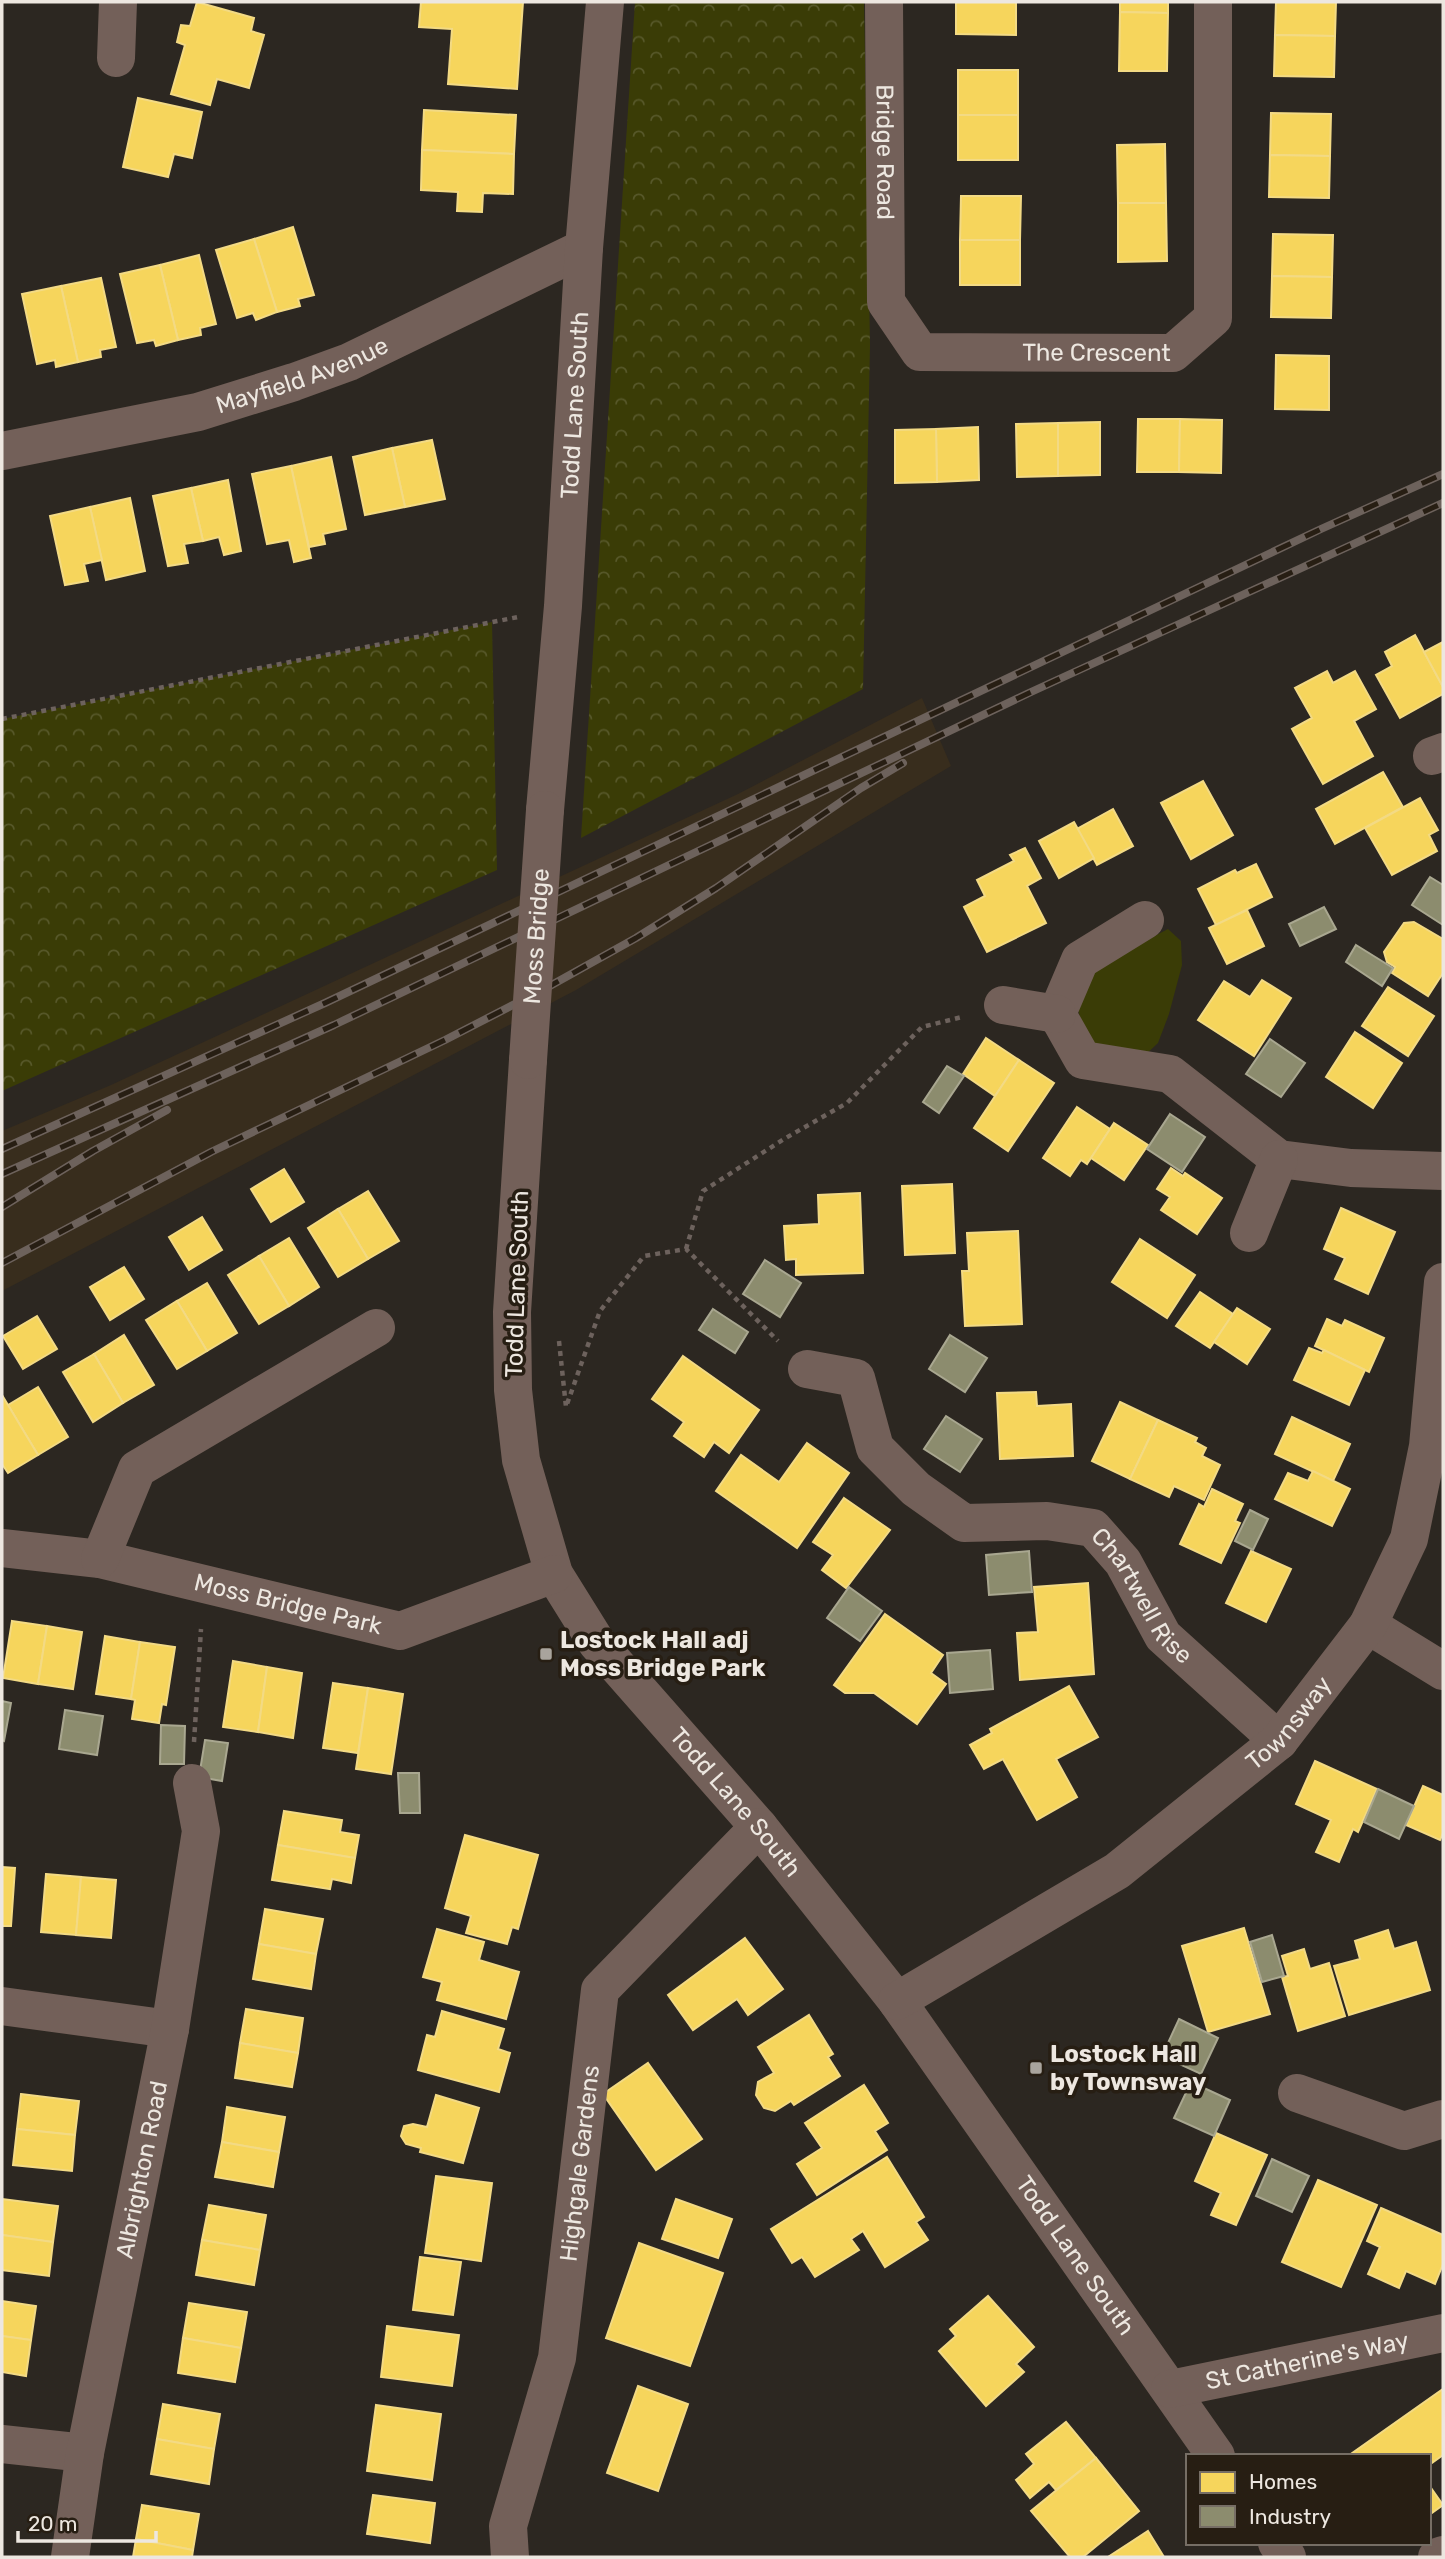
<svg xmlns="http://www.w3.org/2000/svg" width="1445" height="2559" font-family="Rubik,sans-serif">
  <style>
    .built { fill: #382d1d }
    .green { fill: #3a3c06 }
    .park { fill: url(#park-crowns) }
    .homes { fill: #f6d55c; stroke: #f3da84; stroke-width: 2 }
    .industry { fill: #8c8c6e; stroke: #a9a790; stroke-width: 2 }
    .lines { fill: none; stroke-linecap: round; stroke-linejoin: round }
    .path { stroke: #6d625d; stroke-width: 4.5; stroke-dasharray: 5 5; stroke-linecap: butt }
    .minor { stroke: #736059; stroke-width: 38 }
    .rail-casing { stroke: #6d625c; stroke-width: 8 }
    .rail { stroke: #271e13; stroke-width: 5; stroke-dasharray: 16; stroke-linecap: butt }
    .minor-bridge { stroke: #736059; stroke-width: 38 }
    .poi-dot { fill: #a9a49d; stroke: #271e13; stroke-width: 2.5 }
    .labels { text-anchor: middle; stroke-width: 7; stroke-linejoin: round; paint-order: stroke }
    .street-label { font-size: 24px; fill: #ede7e0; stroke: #271e13 }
    .poi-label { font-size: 24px; font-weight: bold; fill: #ede7e0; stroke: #271e13; text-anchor: start }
  </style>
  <defs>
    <pattern id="park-crowns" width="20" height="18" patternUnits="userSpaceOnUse" patternTransform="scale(1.75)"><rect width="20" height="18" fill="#3a3c06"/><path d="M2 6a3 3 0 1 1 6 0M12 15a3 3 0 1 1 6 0" fill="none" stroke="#57582a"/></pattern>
  </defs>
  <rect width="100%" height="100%" fill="#2c2721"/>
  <polygon class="built" points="922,698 951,766 576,990 2,1291 2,1131 111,1085 738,794"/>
  <polygon class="green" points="1168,929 1181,941 1182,965 1169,1014 1158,1043 1142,1058 1112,1057 1086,1038 1078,1010 1083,979 1116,956"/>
  <g class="park">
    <polygon points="635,2 864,2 870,345 863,689 581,838"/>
    <polygon points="492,622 497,870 2,1091 2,719"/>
  </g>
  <g class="homes">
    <polygon points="197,2 254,18 251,31 264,35 249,88 217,79 210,105 171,94 185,45 177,42 181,25 190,26"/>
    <polygon points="421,2 523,2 517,89 448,84 452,29 419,27"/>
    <polygon points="956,2 1016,2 1016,35 956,34"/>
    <polygon points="1120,2 1168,2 1168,13 1120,12"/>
    <polygon points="1276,2 1336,2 1335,36 1275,35"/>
    <polygon points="1120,12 1168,13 1167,71 1119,71"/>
    <polygon points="1275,35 1335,36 1334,77 1274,76"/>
    <rect x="958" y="70" width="60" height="45"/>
    <polygon points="138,98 202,112 192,158 174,154 168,177 123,167"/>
    <polygon points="424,110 516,115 514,154 422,150"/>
    <polygon points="1271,113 1331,114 1330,156 1270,155"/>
    <rect x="958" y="115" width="60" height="45"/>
    <polygon points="1165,144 1166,203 1118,203 1117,145"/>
    <polygon points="422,150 514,154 513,194 483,193 482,212 457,211 458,192 421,190"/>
    <polygon points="1270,155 1330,156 1329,198 1269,197"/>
    <polygon points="961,196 1021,196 1020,240 960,240"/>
    <polygon points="1118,203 1166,203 1167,261 1118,262"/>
    <polygon points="293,227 314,295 298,299 300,306 277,312 254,239"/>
    <polygon points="1273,234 1333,235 1332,277 1272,276"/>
    <polygon points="254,239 277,312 256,320 253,313 237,318 216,250"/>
    <rect x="960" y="240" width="60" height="45"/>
    <polygon points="199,255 216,324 200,328 201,335 178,340 160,265"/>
    <polygon points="160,265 178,340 156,346 154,340 137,343 120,274"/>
    <polygon points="1272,276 1332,277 1331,318 1271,317"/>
    <polygon points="101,278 116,347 100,350 101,357 78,362 61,286"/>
    <polygon points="61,286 78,362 56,367 55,360 37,364 22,294"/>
    <polygon points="1276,355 1329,356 1329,410 1275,409"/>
    <polygon points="1138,419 1180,419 1179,472 1137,472"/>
    <polygon points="1180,419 1222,420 1221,473 1179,472"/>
    <polygon points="1100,422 1100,475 1058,476 1058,423"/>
    <polygon points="1058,423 1058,476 1017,477 1016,424"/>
    <polygon points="978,427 979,480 937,482 936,429"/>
    <polygon points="936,429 937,482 895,483 895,430"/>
    <polygon points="432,440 445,499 405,507 392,448"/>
    <polygon points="392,448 405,507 365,515 353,457"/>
    <polygon points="331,457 346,529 323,534 325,544 309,547 291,466"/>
    <polygon points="291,466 311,558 294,562 289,540 267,544 252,474"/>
    <polygon points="228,480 241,551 224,555 219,537 203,541 191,488"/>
    <polygon points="191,488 203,541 184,544 188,563 168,566 153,496"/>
    <polygon points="130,498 145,571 106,580 90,507"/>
    <polygon points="90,507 102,560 84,564 88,581 65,585 50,516"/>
    <polygon points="1415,635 1443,687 1443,694 1400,718 1376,675 1392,666 1385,652"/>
    <polygon points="1443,642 1443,687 1424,652"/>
    <polygon points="1327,671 1333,683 1355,671 1376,709 1354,721 1373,756 1323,784 1292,729 1312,718 1295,688"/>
    <polygon points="1383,772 1403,807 1335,844 1316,809"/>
    <polygon points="1203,781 1233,835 1191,859 1161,803"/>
    <polygon points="1420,798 1438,830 1429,835 1437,851 1392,875 1365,828"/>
    <polygon points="1113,809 1133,846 1097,865 1077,829"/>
    <polygon points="1074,822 1094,858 1059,878 1039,841"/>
    <polygon points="1025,848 1041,878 1027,886 1046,923 987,952 964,907 985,896 977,880 1014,861 1010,855"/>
    <polygon points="1256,864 1272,897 1216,925 1198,889 1235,870 1237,873"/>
    <polygon points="1247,910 1264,946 1227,964 1209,928"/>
    <polygon points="1414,922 1443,939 1443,973 1428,996 1392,973 1395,967 1387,962 1384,952 1404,923"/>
    <polygon points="1262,980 1291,998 1254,1056 1198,1020 1224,981 1250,997"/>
    <polygon points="1388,987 1434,1016 1408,1056 1362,1026"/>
    <polygon points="1355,1032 1402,1063 1373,1108 1326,1077"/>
    <polygon points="986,1038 1019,1060 995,1096 963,1074"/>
    <polygon points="1019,1060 1054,1083 1008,1151 974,1128"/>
    <polygon points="1077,1107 1110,1129 1087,1164 1081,1160 1070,1176 1043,1158"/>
    <polygon points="1114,1123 1148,1145 1124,1180 1091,1158"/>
    <polygon points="1171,1168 1183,1176 1185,1173 1222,1198 1197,1234 1161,1210 1170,1197 1157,1189"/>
    <polygon points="284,1169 304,1202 271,1222 251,1189"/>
    <polygon points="952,1184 955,1253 905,1255 902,1186"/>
    <polygon points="368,1191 399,1241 368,1259 338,1209"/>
    <polygon points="860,1193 863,1273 796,1275 796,1259 786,1260 784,1226 819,1224 818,1195"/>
    <polygon points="1341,1208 1395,1232 1368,1294 1335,1279 1345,1258 1324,1249"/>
    <polygon points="338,1209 368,1259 338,1277 308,1228"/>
    <polygon points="202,1217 222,1250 189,1270 169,1237"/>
    <polygon points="1018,1231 1022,1324 965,1326 962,1271 969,1271 967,1233"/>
    <polygon points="289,1238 319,1287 289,1306 259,1256"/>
    <polygon points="1140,1239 1195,1275 1167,1318 1112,1282"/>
    <polygon points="259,1256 289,1306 259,1324 228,1275"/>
    <polygon points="124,1267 144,1299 110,1320 90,1287"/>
    <polygon points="207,1283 237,1333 207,1351 177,1301"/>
    <polygon points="1200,1292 1233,1314 1210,1348 1176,1326"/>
    <polygon points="177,1301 207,1351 177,1369 146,1320"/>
    <polygon points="1237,1308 1270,1329 1247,1364 1214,1342"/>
    <polygon points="37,1316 57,1349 23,1369 3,1336"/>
    <polygon points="1327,1319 1342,1326 1345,1320 1384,1338 1369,1372 1315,1346"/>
    <polygon points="124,1335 154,1385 123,1403 94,1354"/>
    <polygon points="1309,1348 1322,1353 1324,1350 1365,1370 1349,1405 1294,1380"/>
    <polygon points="94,1354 123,1403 93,1422 63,1372"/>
    <polygon points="683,1356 759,1410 729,1453 714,1442 704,1457 674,1436 684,1422 652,1399"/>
    <polygon points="38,1387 68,1437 38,1455 8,1405"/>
    <polygon points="1036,1392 1037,1406 1071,1404 1073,1456 1000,1459 997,1393"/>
    <polygon points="2,1395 38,1455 8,1473 2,1464"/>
    <polygon points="1120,1402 1158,1420 1130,1479 1092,1461"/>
    <polygon points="1292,1417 1350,1444 1333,1481 1275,1454"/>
    <polygon points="1158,1420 1197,1438 1195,1442 1206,1448 1202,1456 1220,1465 1204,1500 1174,1486 1169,1497 1130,1479"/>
    <polygon points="807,1443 849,1473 797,1548 716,1491 741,1455 779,1482"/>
    <polygon points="1313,1471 1350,1489 1332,1526 1275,1499 1288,1473 1308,1481"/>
    <polygon points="1212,1489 1243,1504 1235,1521 1240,1523 1221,1563 1180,1544 1199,1504 1204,1507"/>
    <polygon points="844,1498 890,1530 846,1588 822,1570 833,1555 813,1542"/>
    <polygon points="1251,1551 1291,1569 1266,1622 1226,1603"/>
    <polygon points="1088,1583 1094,1674 1020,1680 1017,1633 1038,1632 1034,1587"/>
    <polygon points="885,1614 943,1655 931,1673 946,1684 917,1724 874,1693 845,1693 834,1685"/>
    <polygon points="12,1621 47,1626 38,1684 3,1678"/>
    <polygon points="47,1626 82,1632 73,1689 38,1684"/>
    <polygon points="105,1636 140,1642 131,1699 96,1694"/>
    <polygon points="140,1642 175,1647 166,1705 162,1704 159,1723 132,1719 135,1700 131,1699"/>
    <polygon points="233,1661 267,1667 258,1732 223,1727"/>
    <polygon points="267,1667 302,1673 293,1738 258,1732"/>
    <polygon points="333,1683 368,1688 358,1753 323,1748"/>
    <polygon points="1069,1686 1098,1737 1056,1759 1077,1797 1037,1820 1003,1759 984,1769 970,1745 992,1733 990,1729"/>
    <polygon points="368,1688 403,1694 391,1774 356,1769"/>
    <polygon points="1315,1761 1377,1789 1358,1832 1353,1829 1339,1862 1316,1852 1331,1820 1296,1804"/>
    <polygon points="1423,1786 1443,1795 1443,1833 1440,1840 1406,1825"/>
    <polygon points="284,1811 342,1820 340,1832 359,1835 355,1858 278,1845"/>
    <polygon points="465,1835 538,1855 518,1929 512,1927 507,1944 466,1933 471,1916 445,1908"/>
    <polygon points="278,1845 355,1858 351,1883 332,1879 330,1889 272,1880"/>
    <polygon points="2,1867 15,1868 11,1926 2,1926"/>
    <polygon points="46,1874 81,1877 76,1935 41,1932"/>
    <polygon points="81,1877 116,1880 111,1938 76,1935"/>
    <polygon points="265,1909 323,1919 316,1954 259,1944"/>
    <polygon points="1244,1928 1270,2014 1208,2032 1182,1946"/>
    <polygon points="437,1929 484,1942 479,1960 519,1972 506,2019 437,2000 442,1982 423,1977"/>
    <polygon points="1388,1930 1394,1949 1416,1942 1430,1990 1349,2015 1334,1966 1360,1959 1355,1941"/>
    <polygon points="745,1938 783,1989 748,2015 737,1999 693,2030 668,1995"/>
    <polygon points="259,1944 316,1954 311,1989 253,1979"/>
    <polygon points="1304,1949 1310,1969 1329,1963 1345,2016 1298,2031 1282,1977 1288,1976 1282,1956"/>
    <polygon points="246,2009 303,2018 298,2053 240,2043"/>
    <polygon points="442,2011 504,2029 498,2049 510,2053 499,2092 418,2070 427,2035 435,2037"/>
    <polygon points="809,2015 833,2054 828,2057 840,2076 794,2105 791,2101 775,2111 764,2108 756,2095 758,2082 774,2073 758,2047"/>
    <polygon points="240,2043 298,2053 292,2087 235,2078"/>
    <polygon points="648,2063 702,2139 656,2170 603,2094"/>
    <polygon points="864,2085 888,2123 875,2131 887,2150 817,2195 797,2164 822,2148 805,2123"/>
    <polygon points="21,2094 79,2101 75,2135 17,2129"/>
    <polygon points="436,2095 479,2108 463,2163 420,2152 421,2148 406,2144 401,2136 404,2126 413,2124 427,2127"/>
    <polygon points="227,2107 285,2117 279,2152 222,2142"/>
    <polygon points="17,2129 75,2135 72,2171 13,2165"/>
    <polygon points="1216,2133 1267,2155 1236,2225 1211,2215 1221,2193 1195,2181"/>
    <polygon points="222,2142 279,2152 273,2187 215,2177"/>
    <polygon points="887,2157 924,2217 916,2222 928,2240 885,2267 863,2231 851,2239 859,2250 815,2277 802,2257 792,2263 771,2229"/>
    <polygon points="436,2176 492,2183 481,2261 425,2253"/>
    <polygon points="1318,2180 1377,2205 1341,2287 1282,2262"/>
    <polygon points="2,2199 58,2206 53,2242 2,2235"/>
    <polygon points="676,2199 732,2219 718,2258 662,2239"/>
    <polygon points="209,2205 266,2215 260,2250 202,2240"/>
    <polygon points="1381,2208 1443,2235 1443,2264 1435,2284 1406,2271 1399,2288 1368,2274 1380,2247 1367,2241"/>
    <polygon points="2,2235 53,2242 49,2276 2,2270"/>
    <polygon points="202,2240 260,2250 254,2285 196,2275"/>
    <polygon points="639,2243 723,2273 690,2366 606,2338"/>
    <polygon points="420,2257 461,2262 453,2315 413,2310"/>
    <polygon points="988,2296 1034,2347 1016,2364 1024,2372 986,2406 939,2351 956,2336 950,2329"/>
    <polygon points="2,2301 36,2306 31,2340 2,2336"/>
    <polygon points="189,2303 247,2312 241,2348 183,2338"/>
    <polygon points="387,2326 459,2335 452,2386 381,2377"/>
    <polygon points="2,2336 31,2340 26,2376 2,2372"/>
    <polygon points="183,2338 241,2348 235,2382 178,2373"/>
    <polygon points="638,2386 688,2404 658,2491 607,2473"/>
    <polygon points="1443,2389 1443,2455 1429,2465 1429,2456 1348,2456"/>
    <polygon points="163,2404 220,2414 214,2449 157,2439"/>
    <polygon points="376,2405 441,2414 432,2480 367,2471"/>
    <polygon points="1066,2422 1096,2458 1056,2490 1049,2482 1030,2498 1016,2480 1034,2464 1026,2454"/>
    <polygon points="157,2439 214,2449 209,2484 151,2474"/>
    <polygon points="1096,2458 1139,2511 1083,2557 1070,2557 1031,2511"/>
    <polygon points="1429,2485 1443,2505 1429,2515"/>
    <polygon points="373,2495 435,2503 430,2543 367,2534"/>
    <polygon points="142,2505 199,2514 193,2550 136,2539"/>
    <polygon points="1148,2531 1164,2557 1108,2557"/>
    <polygon points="136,2539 193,2550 192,2557 133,2557"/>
  </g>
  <g class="industry">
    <polygon points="1430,877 1443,885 1443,925 1412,905"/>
    <polygon points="1324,907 1336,929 1300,946 1289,924"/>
    <polygon points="1356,945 1393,968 1382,986 1346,962"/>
    <polygon points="1270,1039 1305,1063 1281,1097 1246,1074"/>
    <polygon points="947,1066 964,1076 939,1113 923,1102"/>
    <polygon points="1170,1114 1205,1137 1182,1172 1147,1149"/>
    <polygon points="765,1260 801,1283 780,1317 743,1294"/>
    <polygon points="713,1309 748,1332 735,1353 699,1330"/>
    <polygon points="950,1335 987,1358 965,1392 929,1369"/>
    <polygon points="946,1416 982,1439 960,1472 924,1449"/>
    <polygon points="1250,1510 1268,1519 1253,1550 1235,1541"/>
    <polygon points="1029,1551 1032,1592 989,1595 986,1555"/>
    <polygon points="849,1587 882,1611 860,1641 827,1618"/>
    <polygon points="990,1650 993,1689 950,1693 947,1653"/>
    <polygon points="2,1701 11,1703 4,1741 2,1740"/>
    <polygon points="65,1710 103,1716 97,1755 59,1749"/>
    <polygon points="161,1725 185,1726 184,1764 160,1764"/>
    <polygon points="205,1740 228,1743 222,1781 199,1777"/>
    <polygon points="398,1773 419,1773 420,1813 400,1813"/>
    <polygon points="1378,1789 1414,1806 1399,1839 1364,1822"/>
    <polygon points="1272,1935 1284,1976 1262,1982 1250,1942"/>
    <polygon points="1179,2019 1218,2038 1201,2074 1162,2056"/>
    <polygon points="1191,2082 1230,2100 1214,2136 1174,2118"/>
    <polygon points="1272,2159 1309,2176 1292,2212 1256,2196"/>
  </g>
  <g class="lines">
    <g class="path">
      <polyline points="2,719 518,617"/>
      <polyline points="686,1249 703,1191 784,1139 847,1103 922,1027 962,1017"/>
      <polyline points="559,1341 566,1407 600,1311 644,1256 686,1249 778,1341"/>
      <polyline points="194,1742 201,1629"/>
    </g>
    <g class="minor">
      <path id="s1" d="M884,2L886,302L920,352L1173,353L1213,318V2"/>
      <polyline points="116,58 118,2"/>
      <path id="s2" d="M2,451L198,412L294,382L349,362L584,248"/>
      <polyline points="1432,756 1443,752"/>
      <path id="s3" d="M545,810L563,606L584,248L605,2"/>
      <polyline points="1145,920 1080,960 1057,1014 1083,1060 1170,1074 1279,1159 1351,1168 1443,1171"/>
      <polyline points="1003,1005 1057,1014"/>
      <path id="s4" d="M528,1060L512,1312L513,1390L521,1460L554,1574L597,1643L759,1827L897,2001L1216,2456"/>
      <polyline points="1249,1233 1279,1159"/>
      <path id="s5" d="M807,1369L856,1378L875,1448L916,1489L964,1523L1047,1521L1093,1528L1123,1562L1163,1636L1279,1741"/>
      <path id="s6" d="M2,1548L100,1559L400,1631L554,1574"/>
      <polyline points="100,1559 137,1469 376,1328"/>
      <polyline points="1368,1625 1443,1671"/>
      <path id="s7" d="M897,2001L1117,1871L1279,1741L1368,1625L1409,1539L1428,1446L1443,1282"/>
      <polyline points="2,2006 170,2029"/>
      <polyline points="1297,2093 1404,2131 1443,2119"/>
      <path id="s8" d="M1170,2389L1443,2333"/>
      <polyline points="2,2444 85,2453"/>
      <polyline points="1277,2543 1287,2557"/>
      <path id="s9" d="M70,2557L85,2453L170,2029L201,1831L192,1783"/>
      <path id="s10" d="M510,2557L508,2526L557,2358L600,1990L759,1827"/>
      <polyline points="1437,2557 1443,2555"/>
    </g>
    <defs>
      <g id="rail">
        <polyline points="2,1149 325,1003 1321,529 1443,474"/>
        <polyline points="2,1174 334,1025 1031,692 1443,503"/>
        <polyline points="2,1207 93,1151 167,1110"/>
        <polyline points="2,1263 211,1152 445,1040 548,987 636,938 716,888 861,788 903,763"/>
      </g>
    </defs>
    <use href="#rail" class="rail-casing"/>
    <use href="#rail" class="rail"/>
    <path class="minor-bridge" id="s11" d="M528,1060L545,810"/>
  </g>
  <g class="poi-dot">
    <rect x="539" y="1647" width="14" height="14" rx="3.5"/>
    <rect x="1029" y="2061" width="14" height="14" rx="3.5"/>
  </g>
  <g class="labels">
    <g class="street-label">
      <text dy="8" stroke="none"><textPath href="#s1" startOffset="150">Bridge Road</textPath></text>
      <text dy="8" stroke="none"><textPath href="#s1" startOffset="537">The Crescent</textPath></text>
      <text dy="8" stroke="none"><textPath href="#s2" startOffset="310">Mayfield Avenue</textPath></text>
      <text dy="8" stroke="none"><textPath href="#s3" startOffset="406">Todd Lane South</textPath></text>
      <text dy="8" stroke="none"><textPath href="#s11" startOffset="124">Moss Bridge</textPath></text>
      <text transform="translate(517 1284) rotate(-88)" y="8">Todd Lane South</text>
      <text dy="8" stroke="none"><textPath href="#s5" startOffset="453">Chartwell Rise</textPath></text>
      <text dy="8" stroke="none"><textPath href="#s6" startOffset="292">Moss Bridge Park</textPath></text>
      <text dy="8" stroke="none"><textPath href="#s7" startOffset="483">Townsway</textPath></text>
      <text dy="8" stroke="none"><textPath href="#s4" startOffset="812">Todd Lane South</textPath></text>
      <text dy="8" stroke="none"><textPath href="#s10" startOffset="402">Highgale Gardens</textPath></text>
      <text dy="8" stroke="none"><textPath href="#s9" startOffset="394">Albrighton Road</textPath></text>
      <text dy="8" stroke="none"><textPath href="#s4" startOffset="1379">Todd Lane South</textPath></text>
      <text dy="8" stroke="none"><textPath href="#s8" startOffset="140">St Catherine's Way</textPath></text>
    </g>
    <g class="poi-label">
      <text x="560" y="1648">Lostock Hall adj<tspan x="560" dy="28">Moss Bridge Park</tspan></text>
      <text x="1050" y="2062">Lostock Hall<tspan x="1050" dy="28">by Townsway</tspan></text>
    </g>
  </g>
  <rect width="1445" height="2559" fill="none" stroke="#ede7e0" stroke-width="7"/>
  <rect x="1186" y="2454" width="245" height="91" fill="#271e13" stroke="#766e65" stroke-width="2"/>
  <rect x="1200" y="2472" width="35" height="21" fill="#f6d55c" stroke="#766e65" stroke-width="2"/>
  <text x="1249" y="2489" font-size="21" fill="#ede7e0">Homes</text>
  <rect x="1200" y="2506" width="35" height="21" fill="#8c8c6e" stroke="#766e65" stroke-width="2"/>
  <text x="1249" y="2524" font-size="21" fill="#ede7e0">Industry</text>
  <path d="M18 2531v10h138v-10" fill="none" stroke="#ede7e0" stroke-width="3.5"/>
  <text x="28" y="2531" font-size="21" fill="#ede7e0" stroke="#271e13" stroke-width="5" paint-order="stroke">20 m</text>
</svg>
